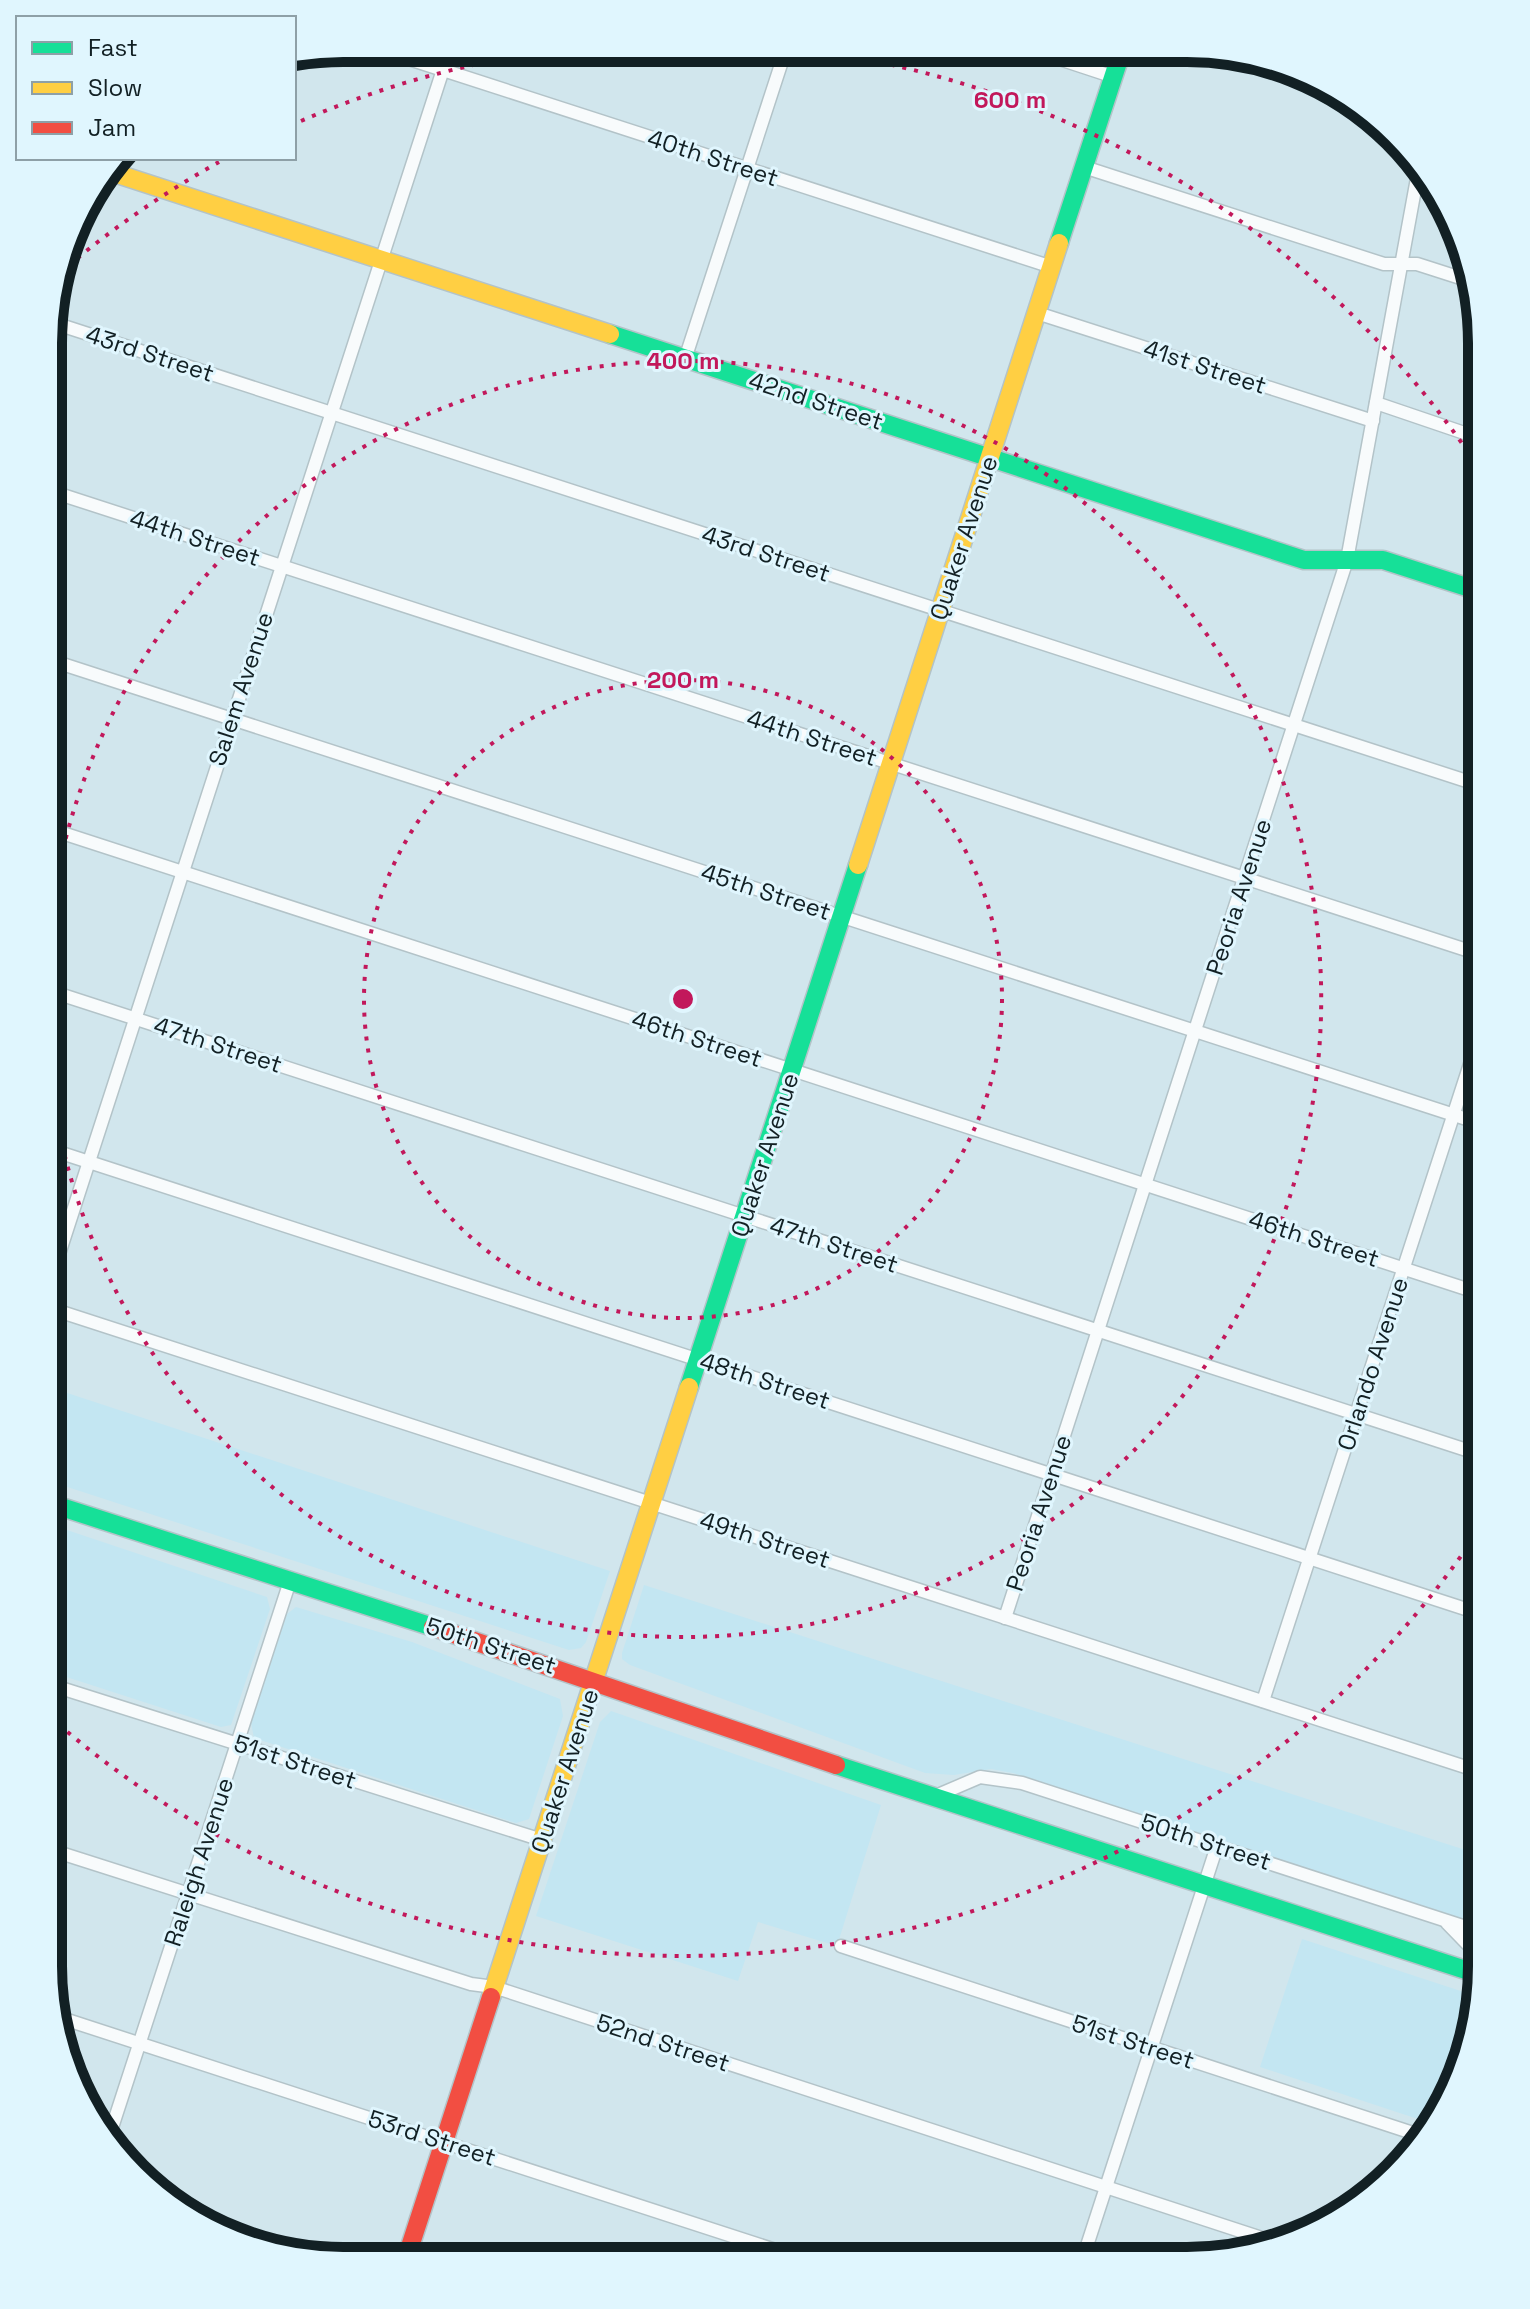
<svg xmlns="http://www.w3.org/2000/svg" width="1530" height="2309" font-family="'Space Grotesk',sans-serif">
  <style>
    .built { fill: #c3e6f2 }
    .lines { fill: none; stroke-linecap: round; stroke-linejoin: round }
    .street-casing { stroke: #b3c3c8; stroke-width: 15 }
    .fast-casing { stroke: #b3c3c8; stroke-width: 21 }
    .slow-casing { stroke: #b3c3c8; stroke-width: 21 }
    .jam-casing { stroke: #b3c3c8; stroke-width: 21 }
    .street { stroke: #f8fbfc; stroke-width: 12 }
    .fast { stroke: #16e098; stroke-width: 18 }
    .slow { stroke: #ffcf43; stroke-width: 18 }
    .jam { stroke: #f24e42; stroke-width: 18 }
    .ring { fill: none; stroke: #c2185b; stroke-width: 4; stroke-dasharray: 4 8 }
    .labels { text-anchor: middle; stroke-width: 6; stroke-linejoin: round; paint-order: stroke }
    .street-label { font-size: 24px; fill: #122024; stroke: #e0f6fe }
    .rim { fill: none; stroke: #122024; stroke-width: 10 }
    .centre { fill: #c2185b; stroke: #e0f6fe; stroke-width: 4 }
    .ring-label { font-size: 24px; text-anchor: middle; font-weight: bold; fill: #c2185b; stroke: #e0f6fe; stroke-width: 6; stroke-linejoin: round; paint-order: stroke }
  </style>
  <rect width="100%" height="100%" fill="#d1e6ed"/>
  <g class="built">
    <polygon points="49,1387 610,1571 586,1642 581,1648 569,1650 49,1481"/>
    <polygon points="49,1524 267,1597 270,1609 231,1725 221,1727 48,1671"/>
    <polygon points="644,1585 1481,1855 1481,1925 1013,1773 991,1769 954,1775 925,1773 630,1665 622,1659 622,1653"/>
    <polygon points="296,1607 412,1642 560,1699 563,1716 529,1819 516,1823 254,1738 251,1723 287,1614"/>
    <polygon points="611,1711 881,1805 837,1946 758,1922 738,1981 536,1916 600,1722"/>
    <polygon points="1302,1939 1479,1997 1466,2061 1433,2124 1260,2067"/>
  </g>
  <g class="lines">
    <defs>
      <g id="street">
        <polyline points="375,48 1052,267"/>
        <polyline points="1032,50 1114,77"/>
        <polyline points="1224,51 1230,52"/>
        <polyline points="1084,167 1384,264 1417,264 1470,281"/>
        <polyline points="1037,313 1373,421"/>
        <polyline points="51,322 1482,786"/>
        <polyline points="685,359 786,49"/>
        <polyline points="1376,403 1482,439"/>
        <polyline points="50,491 1482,955"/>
        <polyline points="50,660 1482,1124"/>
        <polyline points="50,829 1482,1294"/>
        <polyline points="50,991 1482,1455"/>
        <polyline points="49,1149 1481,1614"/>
        <polyline points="49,1285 450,48"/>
        <polyline points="49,1308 1481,1772"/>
        <polyline points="1005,1618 1347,560 1420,162"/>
        <polyline points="48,1684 542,1840"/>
        <polyline points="1263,1701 1482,1027"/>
        <polyline points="931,1798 980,1777 1022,1783 1481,1932"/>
        <polyline points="48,1849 471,1984 494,1987 1277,2243"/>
        <polyline points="1447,1923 1481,1958"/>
        <polyline points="841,1946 1425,2137"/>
        <polyline points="58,2017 806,2260"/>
        <polyline points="107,2143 290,1581"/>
        <polyline points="1082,2261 1217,1846"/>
      </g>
      <g id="fast">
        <polyline points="1059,243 1122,50"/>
        <polyline points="610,334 1304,560 1383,560 1482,592"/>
        <polyline points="689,1387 858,865"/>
        <polyline points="49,1503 433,1627"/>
        <polyline points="836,1765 1481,1975"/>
        <polyline points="230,2238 235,2240"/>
      </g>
      <g id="slow">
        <polyline points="108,171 610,334"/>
        <polyline points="858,865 1059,243"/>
        <polyline points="491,1997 689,1387"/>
      </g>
      <g id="jam">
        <polyline points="433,1627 836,1765"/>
        <polyline points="406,2259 491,1997"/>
      </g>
    </defs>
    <use href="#street" class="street-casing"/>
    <use href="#fast" class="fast-casing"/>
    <use href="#slow" class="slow-casing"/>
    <use href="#jam" class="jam-casing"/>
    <use href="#street" class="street"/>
    <use href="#fast" class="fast"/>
    <use href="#slow" class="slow"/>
    <use href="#jam" class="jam"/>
  </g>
  <g class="ring">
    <circle cx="683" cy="999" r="319"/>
    <path d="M50 921A638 638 0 1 1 50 1077"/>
    <path d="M1481 1527A957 957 0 0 1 49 1716M68 266A957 957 0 0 1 219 162M301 121A957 957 0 0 1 566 49M808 50A957 957 0 0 1 1481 471"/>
  </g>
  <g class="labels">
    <g class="street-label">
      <text transform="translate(713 158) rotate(18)" y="8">40th Street</text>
      <text transform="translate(150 354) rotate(18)" y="8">43rd Street</text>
      <text transform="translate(1205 367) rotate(18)" y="8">41st Street</text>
      <text transform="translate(816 401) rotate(18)" y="8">42nd Street</text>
      <text transform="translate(195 538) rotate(18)" y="8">44th Street</text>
      <text transform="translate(964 538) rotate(-72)" y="8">Quaker Avenue</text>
      <text transform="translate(766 554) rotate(18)" y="8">43rd Street</text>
      <text transform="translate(241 689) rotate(-72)" y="8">Salem Avenue</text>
      <text transform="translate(812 738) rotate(18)" y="8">44th Street</text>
      <text transform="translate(766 892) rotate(18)" y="8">45th Street</text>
      <text transform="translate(1239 897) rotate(-72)" y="8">Peoria Avenue</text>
      <text transform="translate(697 1039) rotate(18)" y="8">46th Street</text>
      <text transform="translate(218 1045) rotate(18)" y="8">47th Street</text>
      <text transform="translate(765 1155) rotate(-72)" y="8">Quaker Avenue</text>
      <text transform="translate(1314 1239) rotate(18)" y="8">46th Street</text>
      <text transform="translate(834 1245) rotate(18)" y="8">47th Street</text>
      <text transform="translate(1373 1364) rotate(-72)" y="8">Orlando Avenue</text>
      <text transform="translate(765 1381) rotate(18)" y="8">48th Street</text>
      <text transform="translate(1039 1513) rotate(-72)" y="8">Peoria Avenue</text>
      <text transform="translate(765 1540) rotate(18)" y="8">49th Street</text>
      <text transform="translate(491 1646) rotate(18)" y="8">50th Street</text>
      <text transform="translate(295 1762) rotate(18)" y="8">51st Street</text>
      <text transform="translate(565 1771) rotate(-72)" y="8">Quaker Avenue</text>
      <text transform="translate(1206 1842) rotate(18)" y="8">50th Street</text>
      <text transform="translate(199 1862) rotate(-72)" y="8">Raleigh Avenue</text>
      <text transform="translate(1133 2042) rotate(18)" y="8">51st Street</text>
      <text transform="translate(663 2043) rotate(18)" y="8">52nd Street</text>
      <text transform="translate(432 2138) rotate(18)" y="8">53rd Street</text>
    </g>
  </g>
  <path d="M0 0H1530V2309H0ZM343 62H1187A281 281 0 0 1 1468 343V1966A281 281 0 0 1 1187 2247H343A281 281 0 0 1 62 1966V343A281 281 0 0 1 343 62Z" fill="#e0f6fe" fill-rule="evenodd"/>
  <path class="rim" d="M343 62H1187A281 281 0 0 1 1468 343V1966A281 281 0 0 1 1187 2247H343A281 281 0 0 1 62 1966V343A281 281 0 0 1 343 62Z"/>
  <circle cx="683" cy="999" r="12" class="centre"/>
  <g class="ring-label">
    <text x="1010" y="108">600 m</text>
    <text x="683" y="369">400 m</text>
    <text x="683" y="688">200 m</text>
  </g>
  <rect x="16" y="16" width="280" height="144" fill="#e0f6fe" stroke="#8ea0a7" stroke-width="2"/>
  <rect x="32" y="42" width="40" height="12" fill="#16e098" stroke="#8ea0a7" stroke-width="2"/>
  <text x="88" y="56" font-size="24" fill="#122024">Fast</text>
  <rect x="32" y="82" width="40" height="12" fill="#ffcf43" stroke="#8ea0a7" stroke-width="2"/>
  <text x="88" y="96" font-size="24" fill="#122024">Slow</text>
  <rect x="32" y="122" width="40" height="12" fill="#f24e42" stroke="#8ea0a7" stroke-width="2"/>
  <text x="88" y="136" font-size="24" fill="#122024">Jam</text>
</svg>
